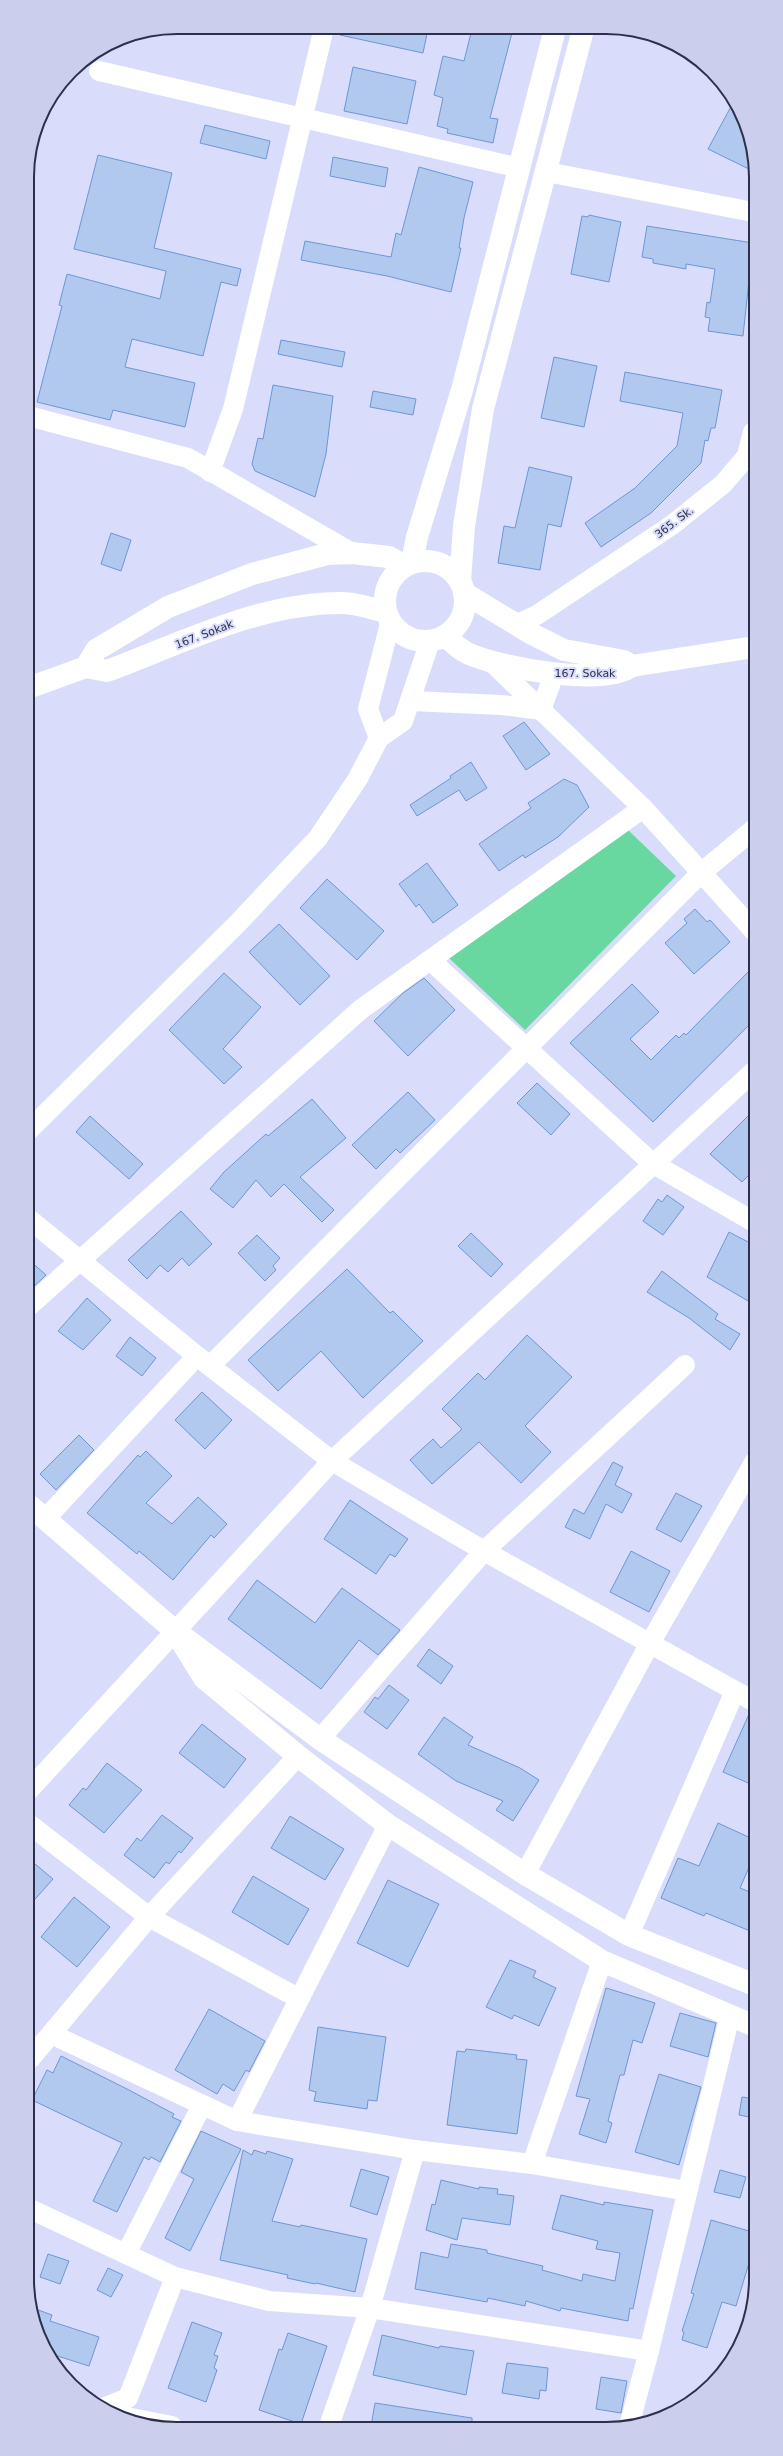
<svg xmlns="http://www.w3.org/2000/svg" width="783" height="2456" font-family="'DejaVu Sans',sans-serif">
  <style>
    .green { fill: #69d8a0 }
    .building { fill: #b1c9ee; stroke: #6e96d5 }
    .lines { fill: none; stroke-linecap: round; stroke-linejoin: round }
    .street { stroke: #fff; stroke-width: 20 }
    .secondary { stroke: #fff; stroke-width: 22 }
    .labels { text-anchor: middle; stroke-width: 4; stroke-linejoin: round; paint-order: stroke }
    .street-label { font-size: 11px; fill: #2d304d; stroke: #d9ddfb }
    .rim { fill: none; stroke: #2d304d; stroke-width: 2 }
  </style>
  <rect width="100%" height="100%" fill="#d9ddfb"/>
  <polygon class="green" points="628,830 676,876 525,1030 449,958"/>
  <g class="building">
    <polygon points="341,28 375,28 428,29 423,53 340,35"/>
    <polygon points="472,29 513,29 490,118 498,119 493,143 447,133 448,129 437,126 443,98 434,95 443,56 464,61"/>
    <polygon points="353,67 416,81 407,124 344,111"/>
    <polygon points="734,101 740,110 753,148 753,171 708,149"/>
    <polygon points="205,125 270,141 266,159 200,143"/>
    <polygon points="98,155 172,173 154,248 241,269 237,286 221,282 203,356 132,339 125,367 195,383 185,427 113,410 110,420 37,402 62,306 59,305 67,274 160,299 166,271 74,249"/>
    <polygon points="333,157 388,168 385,187 330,176"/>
    <polygon points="419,167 473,182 464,218 459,248 461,248 451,292 387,276 301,260 305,241 391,257 396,233 401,235"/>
    <polygon points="589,215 621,222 609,282 571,274 582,216 588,217"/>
    <polygon points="647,226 753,243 743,336 708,331 710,318 705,317 707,302 710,303 715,269 686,264 686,269 653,263 653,259 642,257"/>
    <polygon points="281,340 345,352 342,367 278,354"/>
    <polygon points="554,357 597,366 584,427 541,418"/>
    <polygon points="625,372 722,390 715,428 711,428 708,441 705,440 701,463 651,513 601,547 585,523 635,488 677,446 683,413 620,401"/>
    <polygon points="273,385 333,396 326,454 315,497 255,471 252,464 258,438 263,439"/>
    <polygon points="373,391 416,399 413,415 370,407"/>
    <polygon points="529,467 572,477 561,527 548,524 540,570 498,563 504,526 515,528"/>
    <polygon points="111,533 131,540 121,571 101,564"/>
    <polygon points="524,722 550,754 526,770 503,736"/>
    <polygon points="471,762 487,788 466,801 459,790 417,816 410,805 451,778 450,776"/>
    <polygon points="564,779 577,785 589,807 558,837 525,858 523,855 499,871 479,844 531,808 528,803"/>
    <polygon points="427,863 458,905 433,923 419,904 416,907 399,884"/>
    <polygon points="327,879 384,931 357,960 300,908"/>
    <polygon points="695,909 707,922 710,920 730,942 694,974 665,943 687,923 684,919"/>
    <polygon points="279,924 330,976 300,1005 249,952"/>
    <polygon points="754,966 754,1020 653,1122 570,1043 632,984 659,1012 630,1039 651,1060 676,1035 679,1038 684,1033 686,1035"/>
    <polygon points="224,973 261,1007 223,1049 242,1067 224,1084 169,1030"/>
    <polygon points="424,978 455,1010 408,1056 374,1021 403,993"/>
    <polygon points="537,1083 570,1114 551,1135 517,1103"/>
    <polygon points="408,1092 435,1120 400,1153 396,1149 376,1169 352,1145"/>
    <polygon points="312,1099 346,1138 300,1177 334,1210 322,1222 284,1184 271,1197 256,1180 233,1208 210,1189 224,1172 266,1134 268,1136"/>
    <polygon points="754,1110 754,1170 742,1182 710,1154"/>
    <polygon points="90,1116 143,1164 129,1179 76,1132"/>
    <polygon points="667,1195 684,1207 663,1235 643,1221 658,1199 662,1202"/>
    <polygon points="181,1211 212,1244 189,1266 182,1258 168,1272 160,1265 147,1279 128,1260"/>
    <polygon points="729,1232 754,1245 755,1305 707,1277"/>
    <polygon points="471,1233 503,1264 491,1277 458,1246"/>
    <polygon points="257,1235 280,1258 273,1266 276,1270 265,1281 238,1253"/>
    <polygon points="29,1260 46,1275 29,1291"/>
    <polygon points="347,1269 390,1313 393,1311 423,1341 363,1398 321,1351 278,1391 248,1360"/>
    <polygon points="662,1271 718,1314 715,1319 740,1334 730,1350 689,1318 647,1292"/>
    <polygon points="87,1298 111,1320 83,1350 58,1331"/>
    <polygon points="527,1335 572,1377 525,1426 551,1452 521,1483 479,1442 432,1484 410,1460 433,1439 441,1448 462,1429 442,1409 478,1373 485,1380"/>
    <polygon points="130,1337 156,1358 142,1376 116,1356"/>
    <polygon points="202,1392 232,1420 205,1449 175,1420"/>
    <polygon points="79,1435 94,1450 56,1490 40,1474"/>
    <polygon points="146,1451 172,1476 146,1503 172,1524 198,1497 227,1524 214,1538 211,1535 173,1580 139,1551 137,1554 87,1513 138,1455 140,1457"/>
    <polygon points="613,1462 623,1467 615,1485 632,1494 622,1513 606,1504 590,1539 565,1527 574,1509 584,1514"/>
    <polygon points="676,1493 702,1506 681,1542 656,1529"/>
    <polygon points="350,1500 408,1539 395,1557 390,1554 376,1574 324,1539"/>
    <polygon points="631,1551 670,1571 649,1612 610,1592"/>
    <polygon points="257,1580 315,1623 342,1588 400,1630 378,1655 359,1640 321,1689 228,1619"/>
    <polygon points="429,1649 453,1666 441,1684 417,1666"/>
    <polygon points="389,1685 409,1700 387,1729 364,1712 375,1697 378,1699"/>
    <polygon points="750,1712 755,1713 755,1786 723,1772"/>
    <polygon points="444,1717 473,1737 468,1745 520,1768 539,1780 513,1821 496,1810 503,1801 456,1781 418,1754"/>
    <polygon points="202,1724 246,1759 224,1788 179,1753"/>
    <polygon points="107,1763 142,1790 104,1833 69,1805 83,1788 86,1790"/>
    <polygon points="162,1815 193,1838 181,1853 179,1851 169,1864 166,1862 154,1878 124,1855 137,1838 141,1841"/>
    <polygon points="290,1816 344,1849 325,1880 271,1848"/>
    <polygon points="718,1823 755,1840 755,1854 740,1888 755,1894 755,1933 706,1913 704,1916 661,1898 678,1858 699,1866"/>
    <polygon points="29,1859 53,1879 29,1906"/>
    <polygon points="253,1876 309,1909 288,1945 232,1912"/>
    <polygon points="388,1880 439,1904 408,1967 357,1943"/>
    <polygon points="74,1897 110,1927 77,1967 41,1937"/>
    <polygon points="510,1960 536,1971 533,1977 556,1988 539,2026 514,2015 512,2019 486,2007"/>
    <polygon points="606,1988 655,2003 642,2043 633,2040 624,2075 620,2075 608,2121 612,2123 606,2143 579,2134 590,2099 576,2096"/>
    <polygon points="209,2009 265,2041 249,2072 246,2070 234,2091 223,2084 217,2094 175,2070"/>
    <polygon points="680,2013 716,2023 708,2057 670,2046"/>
    <polygon points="318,2027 386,2037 377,2101 368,2100 367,2109 314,2101 316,2092 309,2090"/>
    <polygon points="466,2049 517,2055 516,2059 527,2060 517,2134 447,2125 457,2051 465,2052"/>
    <polygon points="61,2056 129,2090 174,2114 172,2117 181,2121 160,2162 151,2157 149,2160 144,2157 117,2212 93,2201 122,2143 32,2100 47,2070 53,2073"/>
    <polygon points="659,2074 701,2087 679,2165 635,2152"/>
    <polygon points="742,2097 755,2099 755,2118 739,2115"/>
    <polygon points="201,2131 241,2149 190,2251 165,2238 194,2179 181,2172"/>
    <polygon points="243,2150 252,2155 254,2150 266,2154 267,2151 293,2159 272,2221 300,2227 301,2225 367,2239 355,2292 316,2283 315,2284 287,2278 288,2275 220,2260"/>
    <polygon points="361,2169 389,2177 377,2215 350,2206"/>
    <polygon points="720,2170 746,2177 740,2198 714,2192"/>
    <polygon points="441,2180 479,2189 479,2187 498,2189 497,2194 514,2196 510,2225 462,2218 457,2240 426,2230 432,2204 435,2205"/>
    <polygon points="561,2195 604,2205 604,2202 653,2210 633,2309 630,2308 628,2321 561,2308 560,2311 526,2301 525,2306 488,2298 487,2302 415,2289 421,2252 448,2258 451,2244 487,2250 487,2253 543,2266 542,2270 582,2281 583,2274 615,2281 620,2253 596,2249 598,2241 552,2229"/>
    <polygon points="711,2220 756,2233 756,2264 749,2263 736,2306 722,2302 707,2348 682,2340 684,2332 682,2331 694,2294 691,2293"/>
    <polygon points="48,2254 69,2261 60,2284 40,2277"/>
    <polygon points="108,2268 123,2275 111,2297 97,2290"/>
    <polygon points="30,2307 52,2315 50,2321 99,2337 89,2366 48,2353 43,2346"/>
    <polygon points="192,2322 222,2333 214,2355 218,2356 214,2368 217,2370 206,2402 168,2388"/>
    <polygon points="288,2333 327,2346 301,2424 259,2410 279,2349 282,2350"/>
    <polygon points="382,2335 439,2348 440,2346 474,2351 466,2395 373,2375"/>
    <polygon points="507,2363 548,2368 546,2391 540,2390 539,2399 502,2393"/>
    <polygon points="601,2377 627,2381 621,2413 596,2409"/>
    <polygon points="375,2403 472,2418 472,2426 371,2426"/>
  </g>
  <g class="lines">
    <g class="street">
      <polyline points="99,71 520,168"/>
      <polyline points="547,172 753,212"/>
      <polyline points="28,416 188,458 352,553"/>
      <polyline points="210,472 233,409 324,28"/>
      <polyline points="517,624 537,615 672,525 723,484 747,456 753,432"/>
      <polyline points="492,662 541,710"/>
      <polyline points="554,674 541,710 643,808 754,931"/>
      <polyline points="411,701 502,705 541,710"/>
      <polyline points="379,738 368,709 390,624"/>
      <polyline points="430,960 652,1163 754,1222"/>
      <polyline points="28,1131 237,924 318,838 357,780 379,738 403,721 430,641"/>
      <polyline points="29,1219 197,1356 332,1461 484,1551 755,1702"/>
      <polyline points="29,1306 360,1010 643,808"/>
      <polyline points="211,1365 701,873 754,829"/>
      <polyline points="46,1518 197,1356"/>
      <polyline points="320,1739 484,1551 685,1365"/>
      <polyline points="29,1790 332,1461 754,1071"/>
      <polyline points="29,1824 149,1917 298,1998"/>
      <polyline points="525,1874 649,1645 755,1461"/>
      <polyline points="629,1935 735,1691"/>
      <polyline points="51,2034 237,2121 415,2150 532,2164 687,2191"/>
      <polyline points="30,2059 149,1917 298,1756"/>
      <polyline points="237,2121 388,1825"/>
      <polyline points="532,2164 602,1961"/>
      <polyline points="30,2209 175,2277 269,2301 370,2308 649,2351"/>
      <polyline points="126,2254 202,2105"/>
      <polyline points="103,2408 128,2398 175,2277"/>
      <polyline points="111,2414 172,2426"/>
      <polyline points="329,2426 370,2308 415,2150"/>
      <polyline points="629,2426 649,2351 730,2015"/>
    </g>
    <g class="secondary">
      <circle cx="425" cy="601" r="40"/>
      <polyline points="412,562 417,537 462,390 555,29"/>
      <polyline points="460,581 464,526 483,409 583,30"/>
      <polyline points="464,593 532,634 564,650 624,661 632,666"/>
      <path d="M445,636C452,642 459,649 467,653C499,668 604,687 632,666L754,647"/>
      <polyline points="86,667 96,650 168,607 252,574 327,554 352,553 389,557 404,566"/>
      <path d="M28,688L86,667L107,671C182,643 259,603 341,603C356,603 371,608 385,612"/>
      <polyline points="29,1505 174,1630 320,1739 525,1874 629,1935 755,1985"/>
      <polyline points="181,1641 204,1678 298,1756 388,1825 602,1961 755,2026"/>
    </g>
  </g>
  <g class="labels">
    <g class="street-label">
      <text transform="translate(674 522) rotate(-37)" y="4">365. Sk.</text>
      <text transform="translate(204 634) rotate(-21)" y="4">167. Sokak</text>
      <text x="585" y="677">167. Sokak</text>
    </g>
  </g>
  <path d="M0 0H783V2456H0ZM177 34H606A143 143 0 0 1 749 177V2279A143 143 0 0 1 606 2422H177A143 143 0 0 1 34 2279V177A143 143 0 0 1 177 34Z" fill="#cbcfed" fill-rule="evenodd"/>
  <path class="rim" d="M177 34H606A143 143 0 0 1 749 177V2279A143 143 0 0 1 606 2422H177A143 143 0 0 1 34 2279V177A143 143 0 0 1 177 34Z"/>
</svg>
